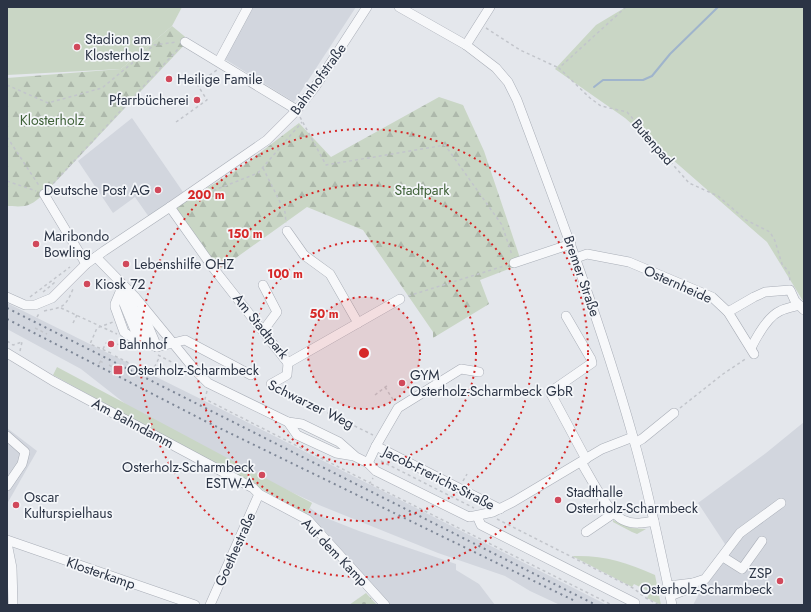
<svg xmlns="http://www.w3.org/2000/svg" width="811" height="612" font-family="Jost,sans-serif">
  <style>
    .built { fill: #d2d6de }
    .grass { fill: #c9d6c5 }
    .forest { fill: url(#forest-firs) }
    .cemetery { fill: url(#cemetery-stones) }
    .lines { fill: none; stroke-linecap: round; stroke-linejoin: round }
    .stream { stroke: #9fb4cc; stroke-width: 2 }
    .minor-casing { stroke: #a9aeb7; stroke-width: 10 }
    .path { stroke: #c2c5cb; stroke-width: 1.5; stroke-dasharray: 3 3; stroke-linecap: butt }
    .minor { stroke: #f7f8fa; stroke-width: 9 }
    .rail { stroke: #7d8696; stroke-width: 2; stroke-dasharray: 2 4; stroke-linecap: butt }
    .ring { fill: none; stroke: #d62828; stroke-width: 2; stroke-dasharray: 2 4 }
    .poi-dot { fill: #d1495b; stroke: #f4f6f9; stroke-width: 1.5 }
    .labels { text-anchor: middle; stroke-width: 3.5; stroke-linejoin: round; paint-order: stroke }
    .poi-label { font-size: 14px; fill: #2b3445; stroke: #f4f6f9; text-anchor: start }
    .street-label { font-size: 14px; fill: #2b3445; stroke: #f4f6f9 }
    .park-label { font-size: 14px; fill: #3f6138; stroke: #f4f6f9 }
    .centre { fill: #d62828; stroke: #f4f6f9; stroke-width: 2 }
    .ring-label { font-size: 12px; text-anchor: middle; font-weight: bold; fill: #d62828; stroke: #f4f6f9; stroke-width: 3.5; stroke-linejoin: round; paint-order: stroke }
  </style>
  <defs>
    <pattern id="forest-firs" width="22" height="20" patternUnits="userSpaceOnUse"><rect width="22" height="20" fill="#c9d6c5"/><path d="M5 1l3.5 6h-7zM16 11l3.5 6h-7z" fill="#adb8ab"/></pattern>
    <pattern id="cemetery-stones" width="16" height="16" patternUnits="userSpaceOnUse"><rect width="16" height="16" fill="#c9d6c5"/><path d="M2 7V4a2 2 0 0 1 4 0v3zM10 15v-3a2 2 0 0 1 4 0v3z" fill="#adb8ab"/></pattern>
  </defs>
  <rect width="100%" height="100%" fill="#e4e7ec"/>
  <g class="built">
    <polygon points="251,7 356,7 294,102 223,58"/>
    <polygon points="132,118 183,192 149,217 135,197 113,213 78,161"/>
    <polygon points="7,303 233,415 607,605 560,605 530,591 505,576 438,553 319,505 246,471 132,409 81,369 7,329"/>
    <polygon points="804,422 804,605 693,605 725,544 698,503 766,453"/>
    <polygon points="7,428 37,451 7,504"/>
    <polygon points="310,508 321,516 359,531 456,564 456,570 479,584 495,605 390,605 323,529 307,514"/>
  </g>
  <g class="grass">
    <polygon points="7,7 182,7 172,26 121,69 7,75"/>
    <polygon points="626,7 804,7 803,301 767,242 625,118 555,69 596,25"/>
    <polygon points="57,367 312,503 307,514 53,375"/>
    <polygon points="613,520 631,528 646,529 637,534 632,532 613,522"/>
    <path d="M572,556C604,555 626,562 655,575L661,605L647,598L650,592L634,584L632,587Z"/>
  </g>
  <g class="forest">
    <path d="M172,26L189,40L44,194C29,207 27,207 7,206V78L121,69Z"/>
    <polygon points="439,97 463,105 484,151 522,264 480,280 489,304 433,338 433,332 363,230 307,207 219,270 174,208 240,168 299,123 331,157"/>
  </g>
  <polygon class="cemetery" points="366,593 377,605 349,605"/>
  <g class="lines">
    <polyline class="stream" points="594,87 603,80 643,80 652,76 670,54 718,7"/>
    <defs>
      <g id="minor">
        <path d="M399,7L466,45L496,68L508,82L517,100C559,212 601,323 633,437C649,492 660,549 672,605"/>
        <polyline points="185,42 297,110"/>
        <polyline points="466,45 490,7"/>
        <polyline points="219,61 248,7"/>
        <polyline points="44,194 86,264"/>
        <polyline points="170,207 214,269 288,363 400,299"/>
        <polyline points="287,231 304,255 330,274 358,323"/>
        <polyline points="96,257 136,298 195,370 208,383 288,422 302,424 339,442 356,457 368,463 376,471 469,517 493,512 513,502 602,449 633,437"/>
        <polyline points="576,258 587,254 629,262 712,297 728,312 754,354"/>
        <polyline points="514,263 571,244"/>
        <polyline points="123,285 115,304 115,307 124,332 128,335 139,340 157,347 185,340 251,375"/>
        <polyline points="263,285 277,312 263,331"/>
        <polyline points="124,291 128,295 148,344"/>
        <polyline points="120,294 139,340"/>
        <polyline points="7,297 25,305 35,305 52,298 86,264 104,251 170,207 267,140 297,110 315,87 367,7"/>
        <polyline points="141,309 157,347"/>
        <polyline points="728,312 754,297 765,292 790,290 795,301 804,310"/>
        <polyline points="566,316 591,359 592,363 550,392 586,459"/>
        <path d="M751,348C757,336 767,317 780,311C786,308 793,307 799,305"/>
        <polyline points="7,353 53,381 253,488 259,494 308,520 385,605"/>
        <polyline points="271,384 287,375 288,363"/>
        <polyline points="288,422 297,435 336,453 354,456"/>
        <polyline points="7,436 25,452 22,464 7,486"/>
        <polyline points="635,443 642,439 674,413"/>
        <polyline points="376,446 398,408 461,369 479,372"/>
        <path d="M581,462C591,478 607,512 623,520C633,525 644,523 654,521"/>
        <polyline points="368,463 376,446 500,509"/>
        <polyline points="477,516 481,525 635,603"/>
        <polyline points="586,532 614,513"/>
        <polyline points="7,540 195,605"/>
        <polyline points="7,543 12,568 13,605"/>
        <polyline points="723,557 742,569 762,541"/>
        <polyline points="668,586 693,583 705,579 740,533 781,503"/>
        <polyline points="670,596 685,590 693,583"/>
        <polyline points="210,605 259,494"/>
      </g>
    </defs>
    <use href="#minor" class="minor-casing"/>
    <g class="path">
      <polyline points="626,7 559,68 590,98 601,106 627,112 689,183 718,196 746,220 770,232 775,241 782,264 789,272 790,282"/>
      <polyline points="486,28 520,50 559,68"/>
      <polyline points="7,85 48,103 102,88 154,45 177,42"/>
      <polyline points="300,117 326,165 445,145 502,225 512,255"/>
      <polyline points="176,122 207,100 197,84 217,70"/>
      <polyline points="7,137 40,187"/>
      <polyline points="263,168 285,212 286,223"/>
      <polyline points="7,181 36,191"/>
      <polyline points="49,188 180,47"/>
      <polyline points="202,195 258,173 302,122"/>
      <polyline points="43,292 54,283 53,280"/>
      <polyline points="408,296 507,265"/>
      <polyline points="30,297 70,267"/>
      <polyline points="61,308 117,334"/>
      <path d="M44,311C63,307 65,308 73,289"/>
      <polyline points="37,317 40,312"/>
      <polyline points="73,323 77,315"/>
      <polyline points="35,328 47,334"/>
      <polyline points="7,341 13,345 22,342"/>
      <polyline points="103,349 106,343 123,345 124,343"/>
      <polyline points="20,351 22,342"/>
      <polyline points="111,353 90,344 97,328 113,322"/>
      <polyline points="158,355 183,368"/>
      <polyline points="115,356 151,374 160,356"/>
      <polyline points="100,361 104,363"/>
      <polyline points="99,364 102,358"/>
      <polyline points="109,365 116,369"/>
      <polyline points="115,372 118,366"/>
      <polyline points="385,387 394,401"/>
      <polyline points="279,389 373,435"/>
      <polyline points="207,391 205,399 370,483 373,478"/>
      <polyline points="375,395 388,385"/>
      <polyline points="680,408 723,374 747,358"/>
      <polyline points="381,461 474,508"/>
      <polyline points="463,481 467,474"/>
      <polyline points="371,484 612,605"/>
      <polyline points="497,519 633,588 646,598 659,605"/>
    </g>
    <use href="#minor" class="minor"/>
    <g class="rail">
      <polyline points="7,308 596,605"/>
      <polyline points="7,319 205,421 575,601"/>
    </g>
  </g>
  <circle cx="364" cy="353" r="56" fill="#d62828" fill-opacity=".12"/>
  <g class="ring">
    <circle cx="364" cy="353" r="56"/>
    <circle cx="364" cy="353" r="112"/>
    <circle cx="364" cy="353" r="168"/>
    <circle cx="364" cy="353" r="224"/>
  </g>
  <g class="poi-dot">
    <circle cx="77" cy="47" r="4"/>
    <circle cx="169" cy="79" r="4"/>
    <circle cx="197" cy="100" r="4"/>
    <circle cx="158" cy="190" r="4"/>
    <circle cx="36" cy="244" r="4"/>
    <circle cx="126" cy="264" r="4"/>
    <circle cx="87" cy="284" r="4"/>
    <circle cx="111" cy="344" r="4"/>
    <rect x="113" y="365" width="10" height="10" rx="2"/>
    <circle cx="402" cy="383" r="4"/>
    <circle cx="262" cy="475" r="4"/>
    <circle cx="558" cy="500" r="4"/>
    <circle cx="16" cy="505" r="4"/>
    <circle cx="780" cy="581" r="4"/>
  </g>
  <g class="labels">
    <g class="poi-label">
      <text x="85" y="44">Stadion am<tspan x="85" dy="16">Klosterholz</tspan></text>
      <text x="177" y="84">Heilige Famile</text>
      <text x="189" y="105" text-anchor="end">Pfarrbücherei</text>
      <text x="150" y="195" text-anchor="end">Deutsche Post AG</text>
      <text x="44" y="241">Maribondo<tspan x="44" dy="16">Bowling</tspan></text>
      <text x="134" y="269">Lebenshilfe OHZ</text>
      <text x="95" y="289">Kiosk 72</text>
      <text x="119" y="349">Bahnhof</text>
      <text x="127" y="375">Osterholz-Scharmbeck</text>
      <text x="410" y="380">GYM<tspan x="410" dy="16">Osterholz-Scharmbeck GbR</tspan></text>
      <text x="254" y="472" text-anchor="end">Osterholz-Scharmbeck<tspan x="254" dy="16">ESTW-A</tspan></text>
      <text x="566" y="497">Stadthalle<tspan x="566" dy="16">Osterholz-Scharmbeck</tspan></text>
      <text x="24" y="502">Oscar<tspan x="24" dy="16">Kulturspielhaus</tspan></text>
      <text x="772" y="578" text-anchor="end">ZSP<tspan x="772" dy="16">Osterholz-Scharmbeck</tspan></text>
    </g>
    <g class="street-label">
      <text transform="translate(318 79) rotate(-54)" y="5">Bahnhofstraße</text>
      <text transform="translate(653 142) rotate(49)" y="5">Butenpad</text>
      <text transform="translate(582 276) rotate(71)" y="5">Bremer Straße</text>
      <text transform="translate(678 284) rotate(24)" y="5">Osternheide</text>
      <text transform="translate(261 326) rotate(51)" y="5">Am Stadtpark</text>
      <text transform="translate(311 404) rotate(26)" y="5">Schwarzer Weg</text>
      <text transform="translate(133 423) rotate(28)" y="5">Am Bahndamm</text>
      <text transform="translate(439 478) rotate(27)" y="5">Jacob-Frerichs-Straße</text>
      <text transform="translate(235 549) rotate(-66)" y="5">Goethestraße</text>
      <text transform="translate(335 552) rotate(46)" y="5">Auf dem Kamp</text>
      <text transform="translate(101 573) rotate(19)" y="5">Klosterkamp</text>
    </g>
    <g class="park-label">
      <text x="52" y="125">Klosterholz</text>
      <text x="422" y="195">Stadtpark</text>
    </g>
  </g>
  <circle cx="364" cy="353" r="6" class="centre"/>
  <g class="ring-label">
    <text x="206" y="199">200 m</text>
    <text x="245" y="238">150 m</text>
    <text x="285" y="278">100 m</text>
    <text x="324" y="318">50 m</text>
  </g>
  <rect width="811" height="612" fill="none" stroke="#2b3445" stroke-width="16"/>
</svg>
